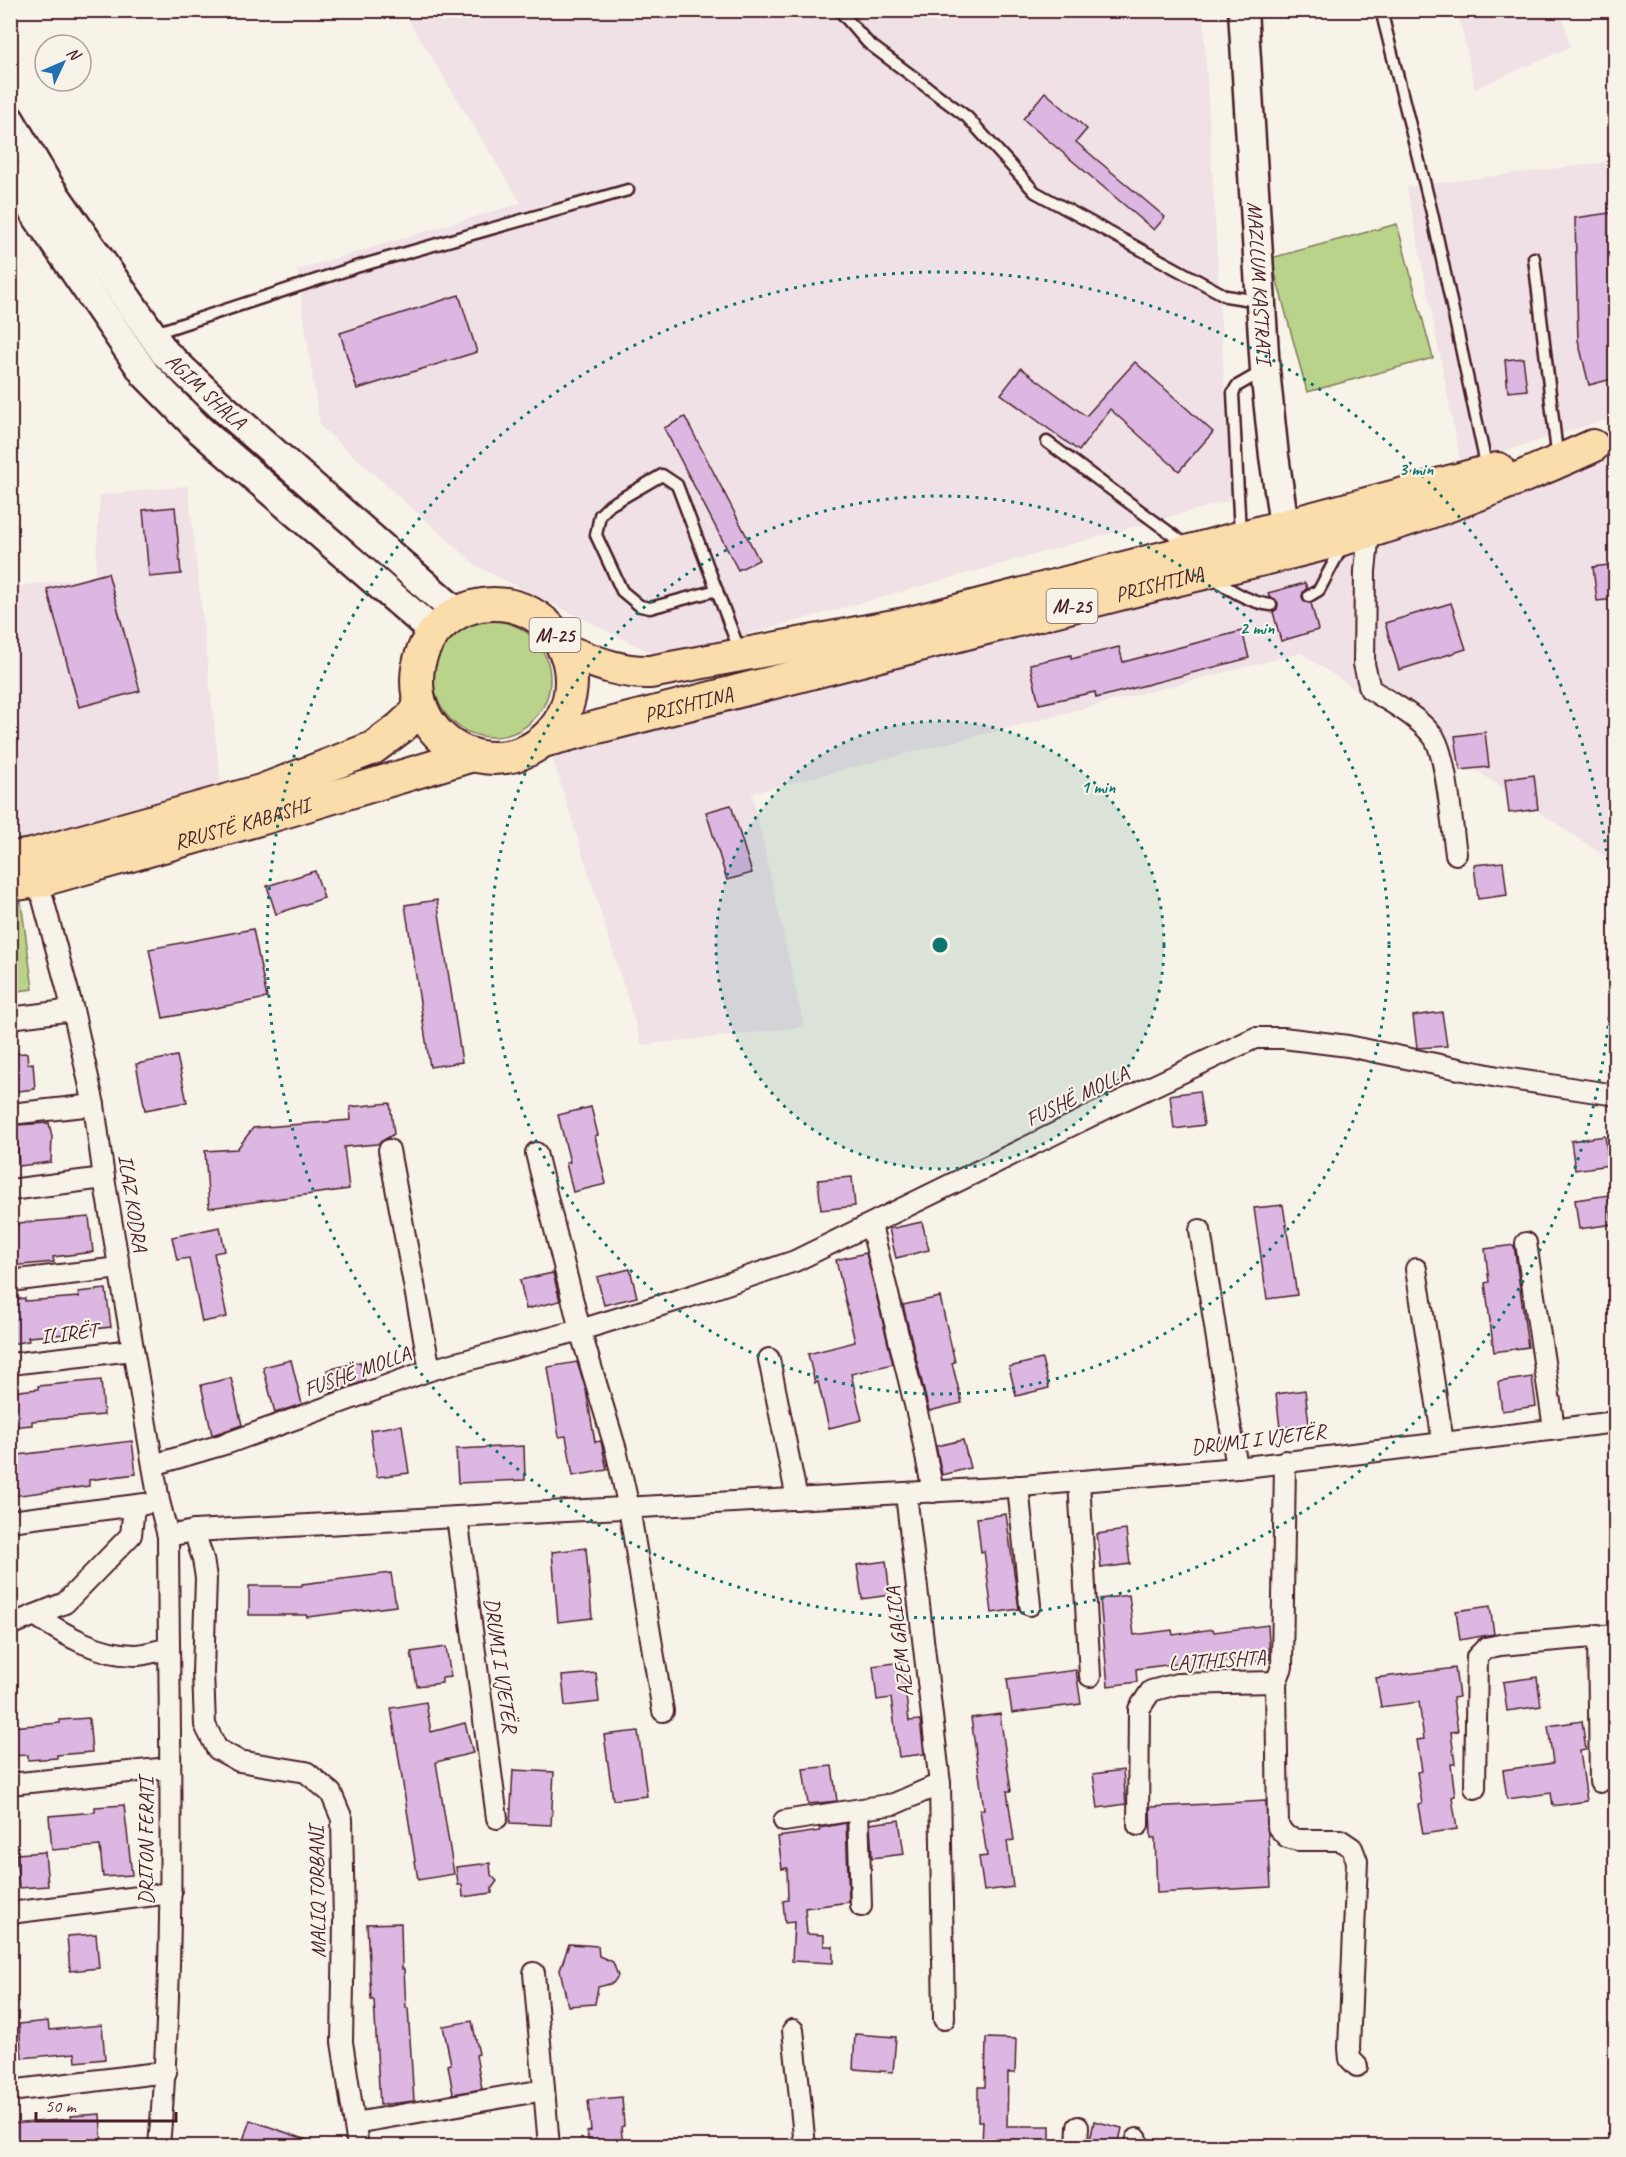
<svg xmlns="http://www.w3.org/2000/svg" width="1626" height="2157" font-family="Caveat,sans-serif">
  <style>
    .built { fill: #efe1e6 }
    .green { fill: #bad38b; stroke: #82795b; stroke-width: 1.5 }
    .building { fill: #dbb7e1; stroke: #4a1f2b; stroke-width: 1.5 }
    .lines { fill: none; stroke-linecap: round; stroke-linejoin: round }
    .service-casing { stroke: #4a1f2b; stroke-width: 15 }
    .minor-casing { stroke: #4a1f2b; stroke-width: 24 }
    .secondary-casing { stroke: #4a1f2b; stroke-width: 33 }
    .primary-casing { stroke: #4a1f2b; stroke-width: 36 }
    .service { stroke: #f7f3e8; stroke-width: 10 }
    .minor { stroke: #f7f3e8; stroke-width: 20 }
    .secondary { stroke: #f7f3e8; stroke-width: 28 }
    .primary { stroke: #faddab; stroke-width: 32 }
    .ring { fill: none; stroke: #0f766e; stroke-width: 3; stroke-dasharray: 3 6 }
    .labels { text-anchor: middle; stroke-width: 4.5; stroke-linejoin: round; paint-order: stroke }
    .shield { fill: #f7f3e8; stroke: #7e5f64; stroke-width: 1.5 }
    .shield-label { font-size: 20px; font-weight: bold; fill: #4a1f2b }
    .street-label { font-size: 21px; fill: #4a1f2b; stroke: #f7f3e8 }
    .centre { fill: #0f766e; stroke: #f7f3e8; stroke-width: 3 }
    .ring-label { font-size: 18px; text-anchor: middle; font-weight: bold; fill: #0f766e; stroke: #f7f3e8; stroke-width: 4.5; stroke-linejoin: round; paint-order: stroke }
  </style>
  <rect width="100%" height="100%" fill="#f7f3e8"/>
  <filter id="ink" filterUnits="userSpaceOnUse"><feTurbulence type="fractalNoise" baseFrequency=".0167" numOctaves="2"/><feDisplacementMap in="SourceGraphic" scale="12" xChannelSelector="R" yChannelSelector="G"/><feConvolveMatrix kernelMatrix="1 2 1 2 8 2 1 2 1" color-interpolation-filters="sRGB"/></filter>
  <g filter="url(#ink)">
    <g class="built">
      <polygon points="403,11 1203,11 1231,500 662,658 478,567 320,426 297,270 521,203"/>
      <polygon points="1458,11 1561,11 1570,47 1475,89"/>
      <polygon points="1615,161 1615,417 1461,464 1407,187"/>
      <polygon points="1615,458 1615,863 1301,653 752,793 804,1027 642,1045 553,759"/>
      <polygon points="188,486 221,787 11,852 10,587 95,577 100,495"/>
    </g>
    <g class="green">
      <polygon points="1397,224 1433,358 1307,392 1271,258"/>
      <circle cx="492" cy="679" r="58"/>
      <polygon points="21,902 33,989 11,992 11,904"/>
    </g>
    <g class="building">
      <polygon points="1045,92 1087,129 1076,142 1165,217 1154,230 1023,119"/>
      <polygon points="1616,212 1616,378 1589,385 1578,340 1575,218"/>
      <polygon points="459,295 477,352 357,389 340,333"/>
      <polygon points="1523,358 1527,390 1508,392 1505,360"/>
      <polygon points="1135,362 1213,432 1179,471 1110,409 1079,451 1001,394 1021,368 1086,416"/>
      <polygon points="685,417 759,560 738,570 664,428"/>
      <polygon points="175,507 181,574 149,577 143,510"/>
      <polygon points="1616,564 1616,599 1597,601 1593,567"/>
      <polygon points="108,573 140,691 79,707 47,589"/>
      <polygon points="1305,583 1307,588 1303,592 1302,597 1305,602 1311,603 1318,630 1281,641 1273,612 1277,609 1278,603 1275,599 1269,597 1268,593"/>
      <polygon points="1451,603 1466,649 1399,670 1385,623"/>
      <polygon points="1242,631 1249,658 1096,698 1095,692 1039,704 1030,664 1071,655 1071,659 1119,647 1123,662"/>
      <polygon points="1485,732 1489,767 1460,770 1455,736"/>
      <polygon points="1534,775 1538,809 1509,813 1505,779"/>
      <polygon points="731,805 752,873 727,880 706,812"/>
      <polygon points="1503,862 1507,895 1478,899 1474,865"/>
      <polygon points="315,871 324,898 276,914 267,886"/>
      <polygon points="437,900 462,1062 430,1067 405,905"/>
      <polygon points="253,929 267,998 163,1018 149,949"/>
      <polygon points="1442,1012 1447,1046 1417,1048 1413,1016"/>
      <polygon points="27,1053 28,1064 33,1063 35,1089 10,1092 10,1054"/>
      <polygon points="177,1056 187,1102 145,1110 136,1064"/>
      <polygon points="1199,1091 1204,1125 1174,1129 1170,1095"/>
      <polygon points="390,1103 394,1134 377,1144 344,1147 349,1189 209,1208 205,1151 237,1149 253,1128 351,1120 350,1107"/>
      <polygon points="591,1107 598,1135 595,1136 606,1184 573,1192 566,1163 570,1162 558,1115"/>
      <polygon points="49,1123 52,1137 51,1162 19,1166 16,1125"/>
      <polygon points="1605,1136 1609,1165 1575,1170 1571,1141"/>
      <polygon points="852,1177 855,1206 821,1210 818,1180"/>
      <polygon points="1609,1195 1613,1224 1579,1229 1575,1200"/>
      <polygon points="1283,1205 1297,1295 1267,1299 1254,1208"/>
      <polygon points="89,1217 93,1252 53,1257 54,1262 10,1266 10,1226 18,1225 18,1223"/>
      <polygon points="922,1222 929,1250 896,1258 889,1229"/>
      <polygon points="220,1227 225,1251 214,1253 227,1317 202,1322 189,1258 177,1260 172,1237"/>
      <polygon points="1514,1245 1528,1347 1494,1352 1485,1283 1489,1282 1485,1249"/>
      <polygon points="866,1253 893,1364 851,1374 862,1420 829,1428 818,1382 815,1383 808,1354 855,1342 836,1260"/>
      <polygon points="630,1269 637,1297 604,1305 597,1277"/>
      <polygon points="553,1273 560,1301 526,1309 520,1280"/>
      <polygon points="106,1289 111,1327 68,1332 68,1334 28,1337 29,1341 10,1344 10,1300 25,1298 25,1301 79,1297 78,1292"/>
      <polygon points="940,1297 955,1362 952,1363 962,1403 929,1411 903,1305"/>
      <polygon points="1042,1359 1049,1388 1016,1396 1009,1367"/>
      <polygon points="291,1360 302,1404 275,1413 263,1367"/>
      <polygon points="360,1362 365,1381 332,1393 327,1370"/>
      <polygon points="577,1362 586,1390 595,1442 601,1441 607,1470 573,1476 566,1436 559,1437 548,1367"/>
      <polygon points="1532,1377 1536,1406 1502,1411 1498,1382"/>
      <polygon points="231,1378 242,1425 212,1435 201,1385"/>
      <polygon points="101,1380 104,1415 32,1421 32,1425 10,1427 10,1392 38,1389 38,1386"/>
      <polygon points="1305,1390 1309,1424 1280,1428 1276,1394"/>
      <polygon points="402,1425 409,1473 377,1477 370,1430"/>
      <polygon points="963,1440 970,1468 942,1475 936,1446"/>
      <polygon points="132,1441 136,1474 89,1480 89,1486 13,1496 10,1456"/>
      <polygon points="524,1446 525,1480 458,1483 456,1449"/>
      <polygon points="1006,1514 1019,1609 992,1613 984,1551 981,1552 977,1518"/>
      <polygon points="1126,1530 1130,1564 1101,1568 1097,1534"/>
      <polygon points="586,1548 592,1618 558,1622 552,1552"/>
      <polygon points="886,1561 890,1595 862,1599 857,1565"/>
      <polygon points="391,1573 396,1606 307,1617 306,1615 249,1615 249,1586 302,1586 302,1584"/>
      <polygon points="1129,1595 1134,1635 1172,1630 1173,1635 1213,1629 1214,1632 1268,1625 1270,1659 1244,1663 1243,1660 1189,1667 1188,1662 1136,1669 1137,1682 1108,1686 1100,1599"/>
      <polygon points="1490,1606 1494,1634 1460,1640 1456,1611"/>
      <polygon points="446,1647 451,1677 442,1678 442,1683 417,1686 411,1652"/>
      <polygon points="902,1662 909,1721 920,1720 924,1754 899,1757 891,1698 877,1700 873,1666"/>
      <polygon points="1455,1668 1459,1697 1453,1698 1458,1731 1451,1732 1455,1764 1451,1764 1455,1796 1452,1797 1457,1829 1423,1834 1418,1805 1422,1804 1417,1772 1422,1771 1417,1740 1424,1739 1419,1702 1381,1707 1376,1678"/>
      <polygon points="1076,1670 1081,1704 1012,1713 1007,1679"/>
      <polygon points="596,1673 599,1702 565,1706 562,1676"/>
      <polygon points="1537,1677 1541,1706 1507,1711 1503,1682"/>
      <polygon points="426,1702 431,1732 465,1723 473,1753 436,1762 454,1874 418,1880 391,1708"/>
      <polygon points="1000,1714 1011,1791 1007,1791 1014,1840 1007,1841 1013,1887 984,1891 979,1857 987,1856 980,1810 984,1809 971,1718"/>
      <polygon points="89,1718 92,1752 57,1755 57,1758 28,1760 28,1755 10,1756 10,1727 60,1723 60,1720"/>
      <polygon points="1582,1721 1586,1750 1580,1751 1587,1801 1553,1806 1551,1793 1507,1799 1503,1770 1553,1763 1548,1726"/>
      <polygon points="638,1731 647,1796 613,1800 604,1735"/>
      <polygon points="832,1766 837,1801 808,1804 803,1769"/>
      <polygon points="513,1770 554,1772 551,1825 510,1823"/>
      <polygon points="1123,1770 1126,1804 1098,1808 1093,1774"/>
      <polygon points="1266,1801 1271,1887 1157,1893 1155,1838 1151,1838 1150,1807"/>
      <polygon points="124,1805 132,1875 103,1877 100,1846 52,1850 49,1816 95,1812 95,1807"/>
      <polygon points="899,1820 904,1854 872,1858 870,1824"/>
      <polygon points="846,1823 849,1902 805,1908 807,1934 824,1935 824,1946 833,1946 833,1963 792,1961 794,1922 785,1923 783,1901 788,1900 787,1868 782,1869 778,1837 820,1831 819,1828"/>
      <polygon points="45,1852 48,1886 19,1888 16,1854"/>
      <polygon points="490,1863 491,1875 497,1881 492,1888 492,1893 463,1897 462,1885 458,1885 456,1867"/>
      <polygon points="401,1923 402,1969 404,1969 406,2008 408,2008 414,2101 380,2105 374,2000 371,2000 367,1924"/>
      <polygon points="96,1934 99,1968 70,1971 67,1936"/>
      <polygon points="569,1944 598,1946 599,1956 613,1962 618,1976 613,1983 598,1987 595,2004 568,2006 560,1970"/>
      <polygon points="48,2021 49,2030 102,2025 105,2059 76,2062 75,2053 22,2058 19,2024"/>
      <polygon points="472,2021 479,2054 476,2055 482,2089 453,2094 448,2065 451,2064 443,2026"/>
      <polygon points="855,2034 896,2037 893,2072 853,2069"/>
      <polygon points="986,2038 1016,2039 1015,2073 1008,2073 1007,2126 1050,2126 1050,2146 982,2146 983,2121 978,2121 978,2087 985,2087"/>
      <polygon points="622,2097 624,2126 621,2127 623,2146 589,2146 587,2132 591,2131 588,2100"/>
      <polygon points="100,2114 102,2146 10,2146 10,2124 71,2119 70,2116"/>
      <polygon points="250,2120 319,2144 318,2146 241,2146"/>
      <polygon points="1094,2121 1122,2128 1118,2146 1089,2146"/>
    </g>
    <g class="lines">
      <defs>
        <g id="service">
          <polyline points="839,10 868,43 967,117 1035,192 1226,296 1258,301"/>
          <polyline points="1381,10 1432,213 1487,469"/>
          <polyline points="1534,258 1557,453"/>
          <polyline points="152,334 356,267 628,190"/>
          <polyline points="1047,442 1189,547"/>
          <polyline points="1240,534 1233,393 1237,386 1263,371"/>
          <path d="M1212,577C1228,589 1250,603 1271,605"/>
          <polyline points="717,590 650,608 640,606 622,591 596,535 600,515 610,505 662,475 677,485 740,652"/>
          <polyline points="1309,596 1319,590 1343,545"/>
        </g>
        <g id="minor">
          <path d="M1369,532L1365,571L1364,664L1370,689C1392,703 1417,716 1433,736C1447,754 1452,829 1456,854"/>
          <path d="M38,881L73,1010L94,1105L104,1178L159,1501L168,1536C169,1739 177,1944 159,2146"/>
          <polyline points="10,1018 73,1010"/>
          <polyline points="10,1114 94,1105"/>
          <polyline points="389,1150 430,1370"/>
          <polyline points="536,1153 580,1330 688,1297 795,1261 1117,1103 1255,1038 1283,1038 1348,1046 1498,1077 1616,1095"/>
          <polyline points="10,1190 104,1178"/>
          <polyline points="871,1225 920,1425 933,1492"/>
          <polyline points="1200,1230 1237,1468"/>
          <polyline points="1526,1243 1554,1428"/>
          <polyline points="1416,1269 1443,1442"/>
          <polyline points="10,1281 119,1268"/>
          <polyline points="769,1359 797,1499"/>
          <polyline points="10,1364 133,1350"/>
          <polyline points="153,1465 228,1443 430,1370 580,1330 616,1450 629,1508 663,1711"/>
          <polyline points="1079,1481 1090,1676"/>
          <polyline points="1018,1486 1030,1605"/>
          <polyline points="457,1517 497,1818"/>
          <polyline points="10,1521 145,1504"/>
          <polyline points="194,1531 203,1559 206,1578 203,1672 205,1725 217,1749 239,1761 306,1772 331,1793 342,1819 344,1923 342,2042 358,2146"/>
          <polyline points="168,1536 194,1531 997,1488 1237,1468 1616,1422"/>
          <path d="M35,1615C64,1635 99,1655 135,1655C146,1655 158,1650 168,1649"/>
          <polyline points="10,1625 65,1603 131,1535 134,1507"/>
          <polyline points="1598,1635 1600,1782"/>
          <polyline points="1276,1682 1278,1827 1287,1837 1298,1840 1340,1840 1352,1848 1357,1861 1349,2048 1350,2059 1357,2066"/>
          <polyline points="10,1784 169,1768"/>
          <polyline points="940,1784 944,2019"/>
          <polyline points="1475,1788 1477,1657 1486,1648 1500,1645 1616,1635"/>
          <polyline points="858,1810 861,1906"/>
          <polyline points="784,1821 894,1804 940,1784 906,1494"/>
          <polyline points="1138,1825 1139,1709 1151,1691 1177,1684 1276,1682 1282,1667 1285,1461"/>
          <polyline points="10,1913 171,1893"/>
          <polyline points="534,1973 549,2146"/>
          <polyline points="793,2030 805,2146"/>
          <polyline points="10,2091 166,2072"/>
          <polyline points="355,2123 544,2090"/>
          <polyline points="1077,2146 1078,2127"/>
          <polyline points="1135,2146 1137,2139"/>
        </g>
        <g id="secondary">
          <path id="s1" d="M1243,10L1265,370L1274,456L1284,525L1294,548"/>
          <path id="s2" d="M10,120L48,185L165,353L220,405L457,613"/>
          <polyline points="10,174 25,199 145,374 199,429 434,632"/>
        </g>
        <g id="primary">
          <circle cx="494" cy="681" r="77"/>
          <path d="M564,650C593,661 618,673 650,672L910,623L1194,550L1498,469"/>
          <path id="s3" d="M543,741C742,691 941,641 1139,589C1211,570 1285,556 1357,535C1439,512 1516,481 1593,446"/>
          <polyline points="10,858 32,855 261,791 373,748 400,728 414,715 420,705"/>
          <path id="s4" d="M10,885L38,881L270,816L473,755"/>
        </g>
      </defs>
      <use href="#service" class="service-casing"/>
      <use href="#minor" class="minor-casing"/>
      <use href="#secondary" class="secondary-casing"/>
      <use href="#primary" class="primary-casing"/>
      <use href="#service" class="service"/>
      <use href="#minor" class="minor"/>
      <use href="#secondary" class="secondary"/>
      <use href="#primary" class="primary"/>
    </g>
  </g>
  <circle cx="940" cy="945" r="224" fill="#0f766e" fill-opacity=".12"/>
  <g class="ring">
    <circle cx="940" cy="945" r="224"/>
    <circle cx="940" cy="945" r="449"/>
    <circle cx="940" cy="945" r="673"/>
  </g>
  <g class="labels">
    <g class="shield">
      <rect x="1046.5" y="589" width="51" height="34" rx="4.5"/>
      <rect x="529.5" y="618" width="51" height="34" rx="4.5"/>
    </g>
    <g class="shield-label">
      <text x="1072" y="613">M-25</text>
      <text x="555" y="642">M-25</text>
    </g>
    <g class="street-label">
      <text dy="7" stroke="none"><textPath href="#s1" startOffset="273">MAZLLUM KASTRATI</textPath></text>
      <text dy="7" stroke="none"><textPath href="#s2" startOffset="336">AGIM SHALA</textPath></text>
      <text dy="7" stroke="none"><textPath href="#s3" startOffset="636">PRISHTINA</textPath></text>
      <text dy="7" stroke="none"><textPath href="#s3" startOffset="150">PRISHTINA</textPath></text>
      <text dy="7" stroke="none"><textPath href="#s4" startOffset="240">RRUSTË KABASHI</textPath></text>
      <text transform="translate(1077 1096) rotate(-26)" y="7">FUSHË MOLLA</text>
      <text transform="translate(133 1203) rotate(81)" y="7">ILAZ KODRA</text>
      <text transform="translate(69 1333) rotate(-7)" y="7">ILIRËT</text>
      <text transform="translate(357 1371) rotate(-20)" y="7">FUSHË MOLLA</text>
      <text transform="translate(1258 1439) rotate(-7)" y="7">DRUMI I VJETËR</text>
      <text transform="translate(899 1642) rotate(-97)" y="7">AZEM GALICA</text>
      <text transform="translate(1217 1660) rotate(-4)" y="7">LAJTHISHTA</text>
      <text transform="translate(501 1665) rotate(82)" y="7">DRUMI I VJETËR</text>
      <text transform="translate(146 1841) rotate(-90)" y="7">DRITON FERATI</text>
      <text transform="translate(317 1892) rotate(-91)" y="7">MALIQ TORBANI</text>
    </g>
  </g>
  <circle cx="940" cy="945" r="9" class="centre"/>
  <g class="ring-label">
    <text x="1416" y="475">3 min</text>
    <text x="1257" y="634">2 min</text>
    <text x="1098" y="793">1 min</text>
  </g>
  <rect width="1626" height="2157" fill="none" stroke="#f7f3e8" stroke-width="36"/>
  <rect x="18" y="18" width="1590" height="2121" fill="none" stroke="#4a1f2b" stroke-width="2" filter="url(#ink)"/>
  <g transform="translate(63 63) rotate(46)"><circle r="28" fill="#f7f3e8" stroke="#b29e9c" stroke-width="1.5"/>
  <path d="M0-4.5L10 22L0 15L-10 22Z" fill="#1f6fb2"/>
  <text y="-9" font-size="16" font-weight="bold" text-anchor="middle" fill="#4a1f2b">N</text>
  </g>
  <path d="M36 2112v9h140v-9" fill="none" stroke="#4a1f2b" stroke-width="3"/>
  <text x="45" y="2112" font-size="18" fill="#4a1f2b" stroke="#f7f3e8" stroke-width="4.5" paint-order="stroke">50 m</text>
</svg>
